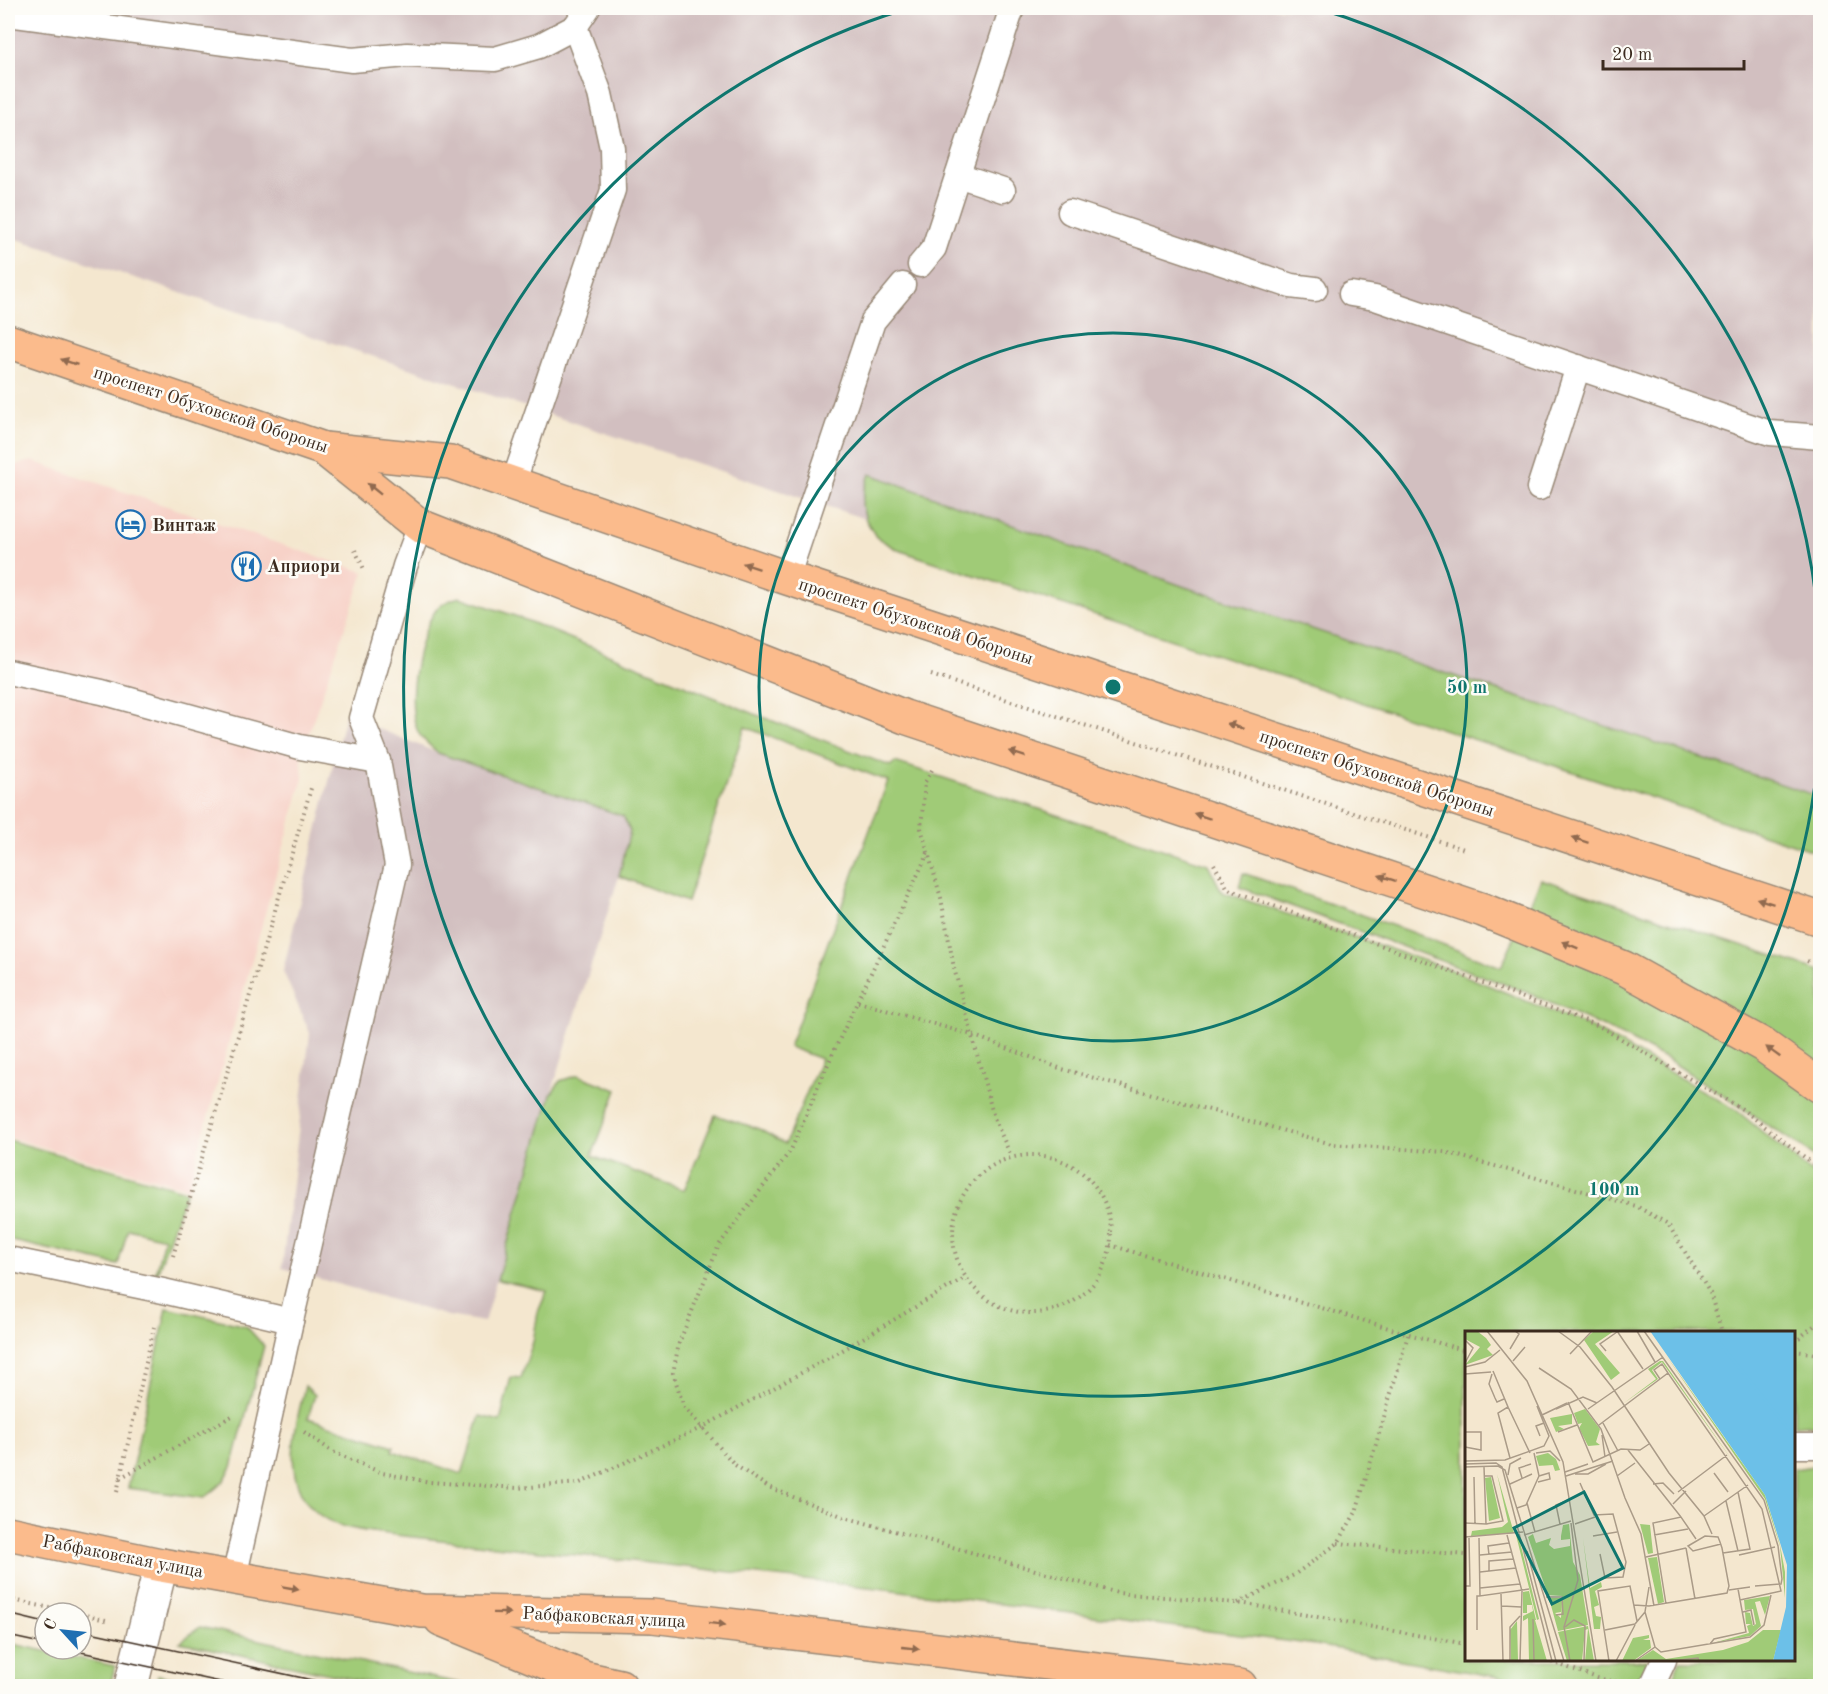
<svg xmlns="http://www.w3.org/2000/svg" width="1828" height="1694" font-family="'Old Standard TT',serif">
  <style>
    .built { fill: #f7d1c7 }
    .industrial { fill: #d2bfc0 }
    .green { fill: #a0cb77; stroke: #6e7a4a; stroke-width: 1.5 }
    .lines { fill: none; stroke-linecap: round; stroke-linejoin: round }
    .lane-casing { stroke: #988876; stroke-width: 27 }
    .street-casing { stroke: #988876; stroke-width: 36 }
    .primary-casing { stroke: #988876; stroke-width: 36 }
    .path { stroke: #988876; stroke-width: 4; stroke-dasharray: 1.5 4.5; stroke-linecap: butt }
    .lane { stroke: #fff; stroke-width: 24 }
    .street { stroke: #fff; stroke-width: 33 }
    .primary { stroke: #fbbb8c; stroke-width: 33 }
    .tram { stroke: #3b2a1e; stroke-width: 1.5 }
    .oneway { fill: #916b50 }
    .ring { fill: none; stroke: #0f766e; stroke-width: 3 }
    .labels { text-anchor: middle; stroke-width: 5; stroke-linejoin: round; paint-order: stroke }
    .street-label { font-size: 18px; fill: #3b2a1e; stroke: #fdfcf7 }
    .poi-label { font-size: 18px; font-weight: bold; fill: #3b2a1e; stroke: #fdfcf7; text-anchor: start }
    .inset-river { fill: none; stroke: #6cc0e8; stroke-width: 3 }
    .inset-road { fill: none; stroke: #aa9b88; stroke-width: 1.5 }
    .view { fill: #0f766e; fill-opacity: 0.15; stroke: #0f766e; stroke-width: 3 }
    .inset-edge { fill: none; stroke: #3b2a1e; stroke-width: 3 }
    .centre { fill: #0f766e; stroke: #fdfcf7; stroke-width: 3 }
    .ring-label { font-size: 18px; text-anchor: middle; font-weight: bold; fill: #0f766e; stroke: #fdfcf7; stroke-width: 5; stroke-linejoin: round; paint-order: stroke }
  </style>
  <rect width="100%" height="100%" fill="#fdfcf7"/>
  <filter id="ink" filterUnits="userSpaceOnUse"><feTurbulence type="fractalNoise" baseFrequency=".0167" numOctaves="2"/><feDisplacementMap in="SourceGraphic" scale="12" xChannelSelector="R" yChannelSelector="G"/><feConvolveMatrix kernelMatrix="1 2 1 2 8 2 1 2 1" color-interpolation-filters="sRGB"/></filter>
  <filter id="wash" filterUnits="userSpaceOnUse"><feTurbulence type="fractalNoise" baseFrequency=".008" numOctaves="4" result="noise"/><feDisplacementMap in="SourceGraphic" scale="24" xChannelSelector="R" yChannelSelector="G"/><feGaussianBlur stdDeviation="1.35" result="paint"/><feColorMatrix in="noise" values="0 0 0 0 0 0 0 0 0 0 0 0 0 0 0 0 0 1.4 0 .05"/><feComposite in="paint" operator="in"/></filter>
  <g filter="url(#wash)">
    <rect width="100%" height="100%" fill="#f4e7cf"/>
    <polygon class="built" points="32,461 364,572 301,756 303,778 188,1188 8,1137 8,467"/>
    <g class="industrial">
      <polygon points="8,8 1820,8 1820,834 8,236"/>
      <polygon points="345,715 438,753 623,816 630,831 619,876 551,1094 484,1322 448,1316 282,1268 310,1033 283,971"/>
    </g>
    <g class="green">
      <polygon points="870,474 1185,587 1820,797 1820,853 898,550 876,537 866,520 862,505 864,491"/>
      <path d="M460,597L518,617L757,715L890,766L895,762L1208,864L1222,892L1449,969L1594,1029L1735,1109L1820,1180V1428L1808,1425L1794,1426V1332H1466V1660H1649L1644,1670L1631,1686H1549L1316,1645L886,1589L395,1535C376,1532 354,1531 336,1524C276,1499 293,1434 305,1386L315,1395L308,1418L394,1446L393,1451L462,1474L480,1416L500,1421L511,1377L521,1378L533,1342L538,1312L547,1291L497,1280L551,1094L560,1081L578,1075L617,1090L592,1156L684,1190L715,1115L759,1129L785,1144L821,1059L789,1047L888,781L745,727L687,902L619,876L630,831L623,816L438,753C432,747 422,740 418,732C405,703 417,636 436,610C442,603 451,599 460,597Z"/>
      <polygon points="1243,873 1408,931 1501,967 1541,879 1820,971 1820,1162 1809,1152 1669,1060 1606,1028 1526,992 1239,887"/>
      <polygon points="8,1140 186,1191 157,1274 155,1274 164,1238 128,1229 118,1265 8,1240"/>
      <polygon points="167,1308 246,1326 264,1346 232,1467 223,1482 204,1498 128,1488"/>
      <polygon points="1820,1465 1820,1686 1669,1686 1680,1660 1794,1660 1794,1469"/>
      <polygon points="200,1627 472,1686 386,1686 180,1642"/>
      <polygon points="8,1643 115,1666 110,1686 8,1686"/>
      <polygon points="158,1675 211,1686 156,1686"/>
    </g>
  </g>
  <g filter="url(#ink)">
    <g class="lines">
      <defs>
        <g id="lane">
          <polyline points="8,14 352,60 407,55 495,59 539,46 575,27 588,8"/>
          <polyline points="958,175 1003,190"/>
          <polyline points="1070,212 1291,286 1315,289"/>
          <polyline points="920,265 934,248 1012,8"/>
          <polyline points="1351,294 1375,298 1770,433 1820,437"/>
          <polyline points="513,484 613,190 612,148 600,94 575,27"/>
          <polyline points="1539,488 1578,367"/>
          <polyline points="787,578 873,321 903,285"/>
          <polyline points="8,672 102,692 300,747 378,761"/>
          <polyline points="8,1259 163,1291 291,1321"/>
          <polyline points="1794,1446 1820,1446"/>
          <polyline points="234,1578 291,1321 397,865 378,761 361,718 405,566 420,526"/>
          <polyline points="1652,1686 1664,1660"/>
        </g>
        <polyline id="street" points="131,1686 161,1565"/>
        <g id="primary">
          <polyline points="8,341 324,449 450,462 787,578 1820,919"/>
          <polyline points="324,449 420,526 905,717 1483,910 1624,968 1763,1045 1820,1086"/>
          <polyline points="8,1533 161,1565 422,1611 652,1616 1240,1686"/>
          <polyline points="441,1619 584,1678 620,1686"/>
        </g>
      </defs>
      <use href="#lane" class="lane-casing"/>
      <use href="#street" class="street-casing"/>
      <use href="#primary" class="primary-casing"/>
      <g class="path">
        <polyline points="355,550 365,571"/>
        <polyline points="931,675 1464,849"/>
        <polyline points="932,770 925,782 921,828 941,898 954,968 994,1118 1011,1156"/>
        <polyline points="928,853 832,1055 791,1150 719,1245 679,1343 673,1373 684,1407 735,1465 768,1487 844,1517 1118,1593 1246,1604 1466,1644"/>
        <polyline points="1214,864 1228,889 1597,1025 1742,1109 1820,1169"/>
        <polyline points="1807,961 1820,966"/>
        <polyline points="858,1002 972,1035 1062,1069 1332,1144 1445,1152 1636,1206 1668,1224 1710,1293 1722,1332"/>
        <circle cx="1032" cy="1234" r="79"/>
        <polyline points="1110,1245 1466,1351"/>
        <polyline points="173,1256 312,785"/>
        <polyline points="1794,1342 1820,1321"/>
        <polyline points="1794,1351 1820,1354"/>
        <polyline points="304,1432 333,1452 382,1473 430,1482 517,1488 580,1483 701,1428 841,1351 966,1277"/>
        <polyline points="120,1478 232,1416"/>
        <polyline points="117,1492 154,1327"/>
        <polyline points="1338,1543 1466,1555"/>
        <polyline points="8,1599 74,1613"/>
        <polyline points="1238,1603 1294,1575 1338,1543 1356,1512 1408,1335"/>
        <polyline points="81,1614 106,1620"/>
        <polyline points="1546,1660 1597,1678 1617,1682"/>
      </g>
      <use href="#lane" class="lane"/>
      <use href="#street" class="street"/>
      <use href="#primary" class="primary"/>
      <g class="tram">
        <polyline points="8,1614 45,1623"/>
        <polyline points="81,1630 340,1686"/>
        <polyline points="8,1636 45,1644"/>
        <polyline points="67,1649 239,1686"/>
      </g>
    </g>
    <defs><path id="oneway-solid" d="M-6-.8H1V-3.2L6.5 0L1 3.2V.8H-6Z" transform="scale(1.5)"/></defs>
    <g class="oneway">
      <use href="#oneway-solid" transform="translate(69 362) rotate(-161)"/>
      <use href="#oneway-solid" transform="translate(374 489) rotate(-141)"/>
      <use href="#oneway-solid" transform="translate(751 566) rotate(-161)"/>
      <use href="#oneway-solid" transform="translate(1235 726) rotate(-162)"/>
      <use href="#oneway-solid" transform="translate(1017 754) rotate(-162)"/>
      <use href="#oneway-solid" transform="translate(1202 816) rotate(-162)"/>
      <use href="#oneway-solid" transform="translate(1580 840) rotate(-162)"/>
      <use href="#oneway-solid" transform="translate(1387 878) rotate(-162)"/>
      <use href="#oneway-solid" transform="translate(1765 901) rotate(-162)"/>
      <use href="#oneway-solid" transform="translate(1570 945) rotate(-158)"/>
      <use href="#oneway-solid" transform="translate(1773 1052) rotate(-144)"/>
      <use href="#oneway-solid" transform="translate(291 1588) rotate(10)"/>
      <use href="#oneway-solid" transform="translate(502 1613) rotate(1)"/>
      <use href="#oneway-solid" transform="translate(717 1624) rotate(7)"/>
      <use href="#oneway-solid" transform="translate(911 1648) rotate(6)"/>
    </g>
  </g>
  <g class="ring">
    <circle cx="1113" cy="687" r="354"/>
    <path d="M1820 736A709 709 0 1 1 906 9M1320 9A709 709 0 0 1 1820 638"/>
  </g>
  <defs>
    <symbol id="hotel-ring" viewBox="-11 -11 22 22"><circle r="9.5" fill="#fdfcf7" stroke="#1f6fb2" stroke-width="1.5"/><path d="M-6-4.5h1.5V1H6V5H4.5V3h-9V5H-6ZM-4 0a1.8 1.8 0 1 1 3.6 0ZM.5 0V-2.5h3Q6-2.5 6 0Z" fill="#1f6fb2"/></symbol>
    <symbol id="restaurant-ring" viewBox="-11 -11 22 22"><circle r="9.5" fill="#fdfcf7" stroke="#1f6fb2" stroke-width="1.5"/><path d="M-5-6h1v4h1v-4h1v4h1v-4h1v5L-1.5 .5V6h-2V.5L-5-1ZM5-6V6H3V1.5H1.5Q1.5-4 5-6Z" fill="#1f6fb2"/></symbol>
  </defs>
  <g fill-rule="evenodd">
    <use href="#hotel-ring" x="114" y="508" width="33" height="33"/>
    <use href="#restaurant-ring" x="230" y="550" width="33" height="33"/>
  </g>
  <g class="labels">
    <g class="street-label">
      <text transform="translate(211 409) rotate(18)" y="6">проспект Обуховской Обороны</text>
      <text transform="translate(916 621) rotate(18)" y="6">проспект Обуховской Обороны</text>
      <text transform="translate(1377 773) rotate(18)" y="6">проспект Обуховской Обороны</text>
      <text transform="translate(123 1556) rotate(11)" y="6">Рабфаковская улица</text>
      <text transform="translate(604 1617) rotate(3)" y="6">Рабфаковская улица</text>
    </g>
    <g class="poi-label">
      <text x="152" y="531">Винтаж</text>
      <text x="267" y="572">Априори</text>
    </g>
  </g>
  <g transform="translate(1465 1331)">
    <rect width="330" height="330" fill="#f4e7cf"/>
    <path d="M0,0H12L21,7L26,14L22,18L28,24L0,34L15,16L0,8ZM129,0H149L130,13L155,42L146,49L119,9ZM200,23L300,164L315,214L320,241V267L315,215L300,168ZM195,30H198L267,129L197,31L187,39L193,48L159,72L191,48L183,38ZM120,78L135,98L131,111L135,114L123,115L114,97L117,92L113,93L109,82ZM107,83V93L93,95L99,98L91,101L85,87ZM83,122L91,128L95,139L90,140L88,134L74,135L71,125ZM32,143L49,202L6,205L7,200L37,196L43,191ZM26,146L35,187L24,190L20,147ZM104,193L108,231L115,244L123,294L93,300L84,267H97L96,281L90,282L96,287L97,265L83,264L63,206L68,203L71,212L86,207L84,214L89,218L105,215V208L96,209V205L98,194ZM175,193L185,194L188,222L183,223ZM53,203L74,288L72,289L51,204ZM118,207L125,257L136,251L137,256L130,260L134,274L129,276L131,285L136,286L135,298H129ZM192,226L199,271L193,273L183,227ZM64,260L71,289H70L82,330H64L63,287L58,290V285L68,280L67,274H62V282H58V261ZM305,265L300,284L295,270L290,271L296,295L285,305L248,312L284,302L282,295L286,293H281L280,281L285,282L288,295L291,293L288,278L280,279L279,269ZM52,290L53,330H46L45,299ZM123,295L129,330H120L123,298L120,299L117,330H102L93,301ZM298,299H316L308,330H171L188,319L201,328L258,319L283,311ZM184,304V307L178,309H185L186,317L168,330H157L168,307Z" fill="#a0cb77"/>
    <path d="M185,0H330V330H308L321,276L322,234L300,164Z" fill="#6cc0e8"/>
    <path class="inset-river" d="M245,0L330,106"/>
    <path class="inset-road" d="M22,0L62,50L98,131L131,330M93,0L115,16L147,56L204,142L239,185L247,203M152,0L178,38M172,0L190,31M179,0L299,169L313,215L317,248L316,253L290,255M0,9L8,17L0,32M45,18L54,3L50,0M141,20L135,13L152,1M105,23L127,0M48,30L60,16M0,36L20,31L35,19M74,37L106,58L136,98L160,167L176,203L189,275M28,40L43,76L33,82L45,127M0,43L26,41M27,43L24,53L30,67L32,71L39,68M195,48L189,39L197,33L203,42M103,71L128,131L156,118L175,119L184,113M43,76L65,122M91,78L118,66L132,72M123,78L198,26M77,84L102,72M138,92L153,120M134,94L203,42L297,178L316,260L275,269M0,101H16V119L0,116M93,101L112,94M137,104L140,126M75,105L71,95L79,92M163,119L216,186M69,122L74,145L84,142L85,148L73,151M71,122L85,120L95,130M0,130L40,129L79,115L84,105L72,75M0,133L31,132L37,136L87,330M0,136L33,135L40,139L99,330M100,141L123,133M249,142L263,161M110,143H123L141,133M43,144L45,133L56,127M19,145H27L38,190L21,193M101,145L148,130M152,145L170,132M9,146L10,193M57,147L54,137L66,133M115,152L129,184L148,183L161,231L158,246L140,247L135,223M45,153L67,143M188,153L198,152L209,163M213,161L262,124M261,170L273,220M62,172L70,201M208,173L221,160M52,177L61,174L74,145M239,185L283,154M0,192L21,193L19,136M95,193L91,174L104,169M110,193L130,186M42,204L57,260L55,330M59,204L106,190M189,204L223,198M128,205L152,201M0,206L58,201M14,207L15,265L64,258M221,217L230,268M62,220L91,330M258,222L285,218L273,161M15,224L47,221M24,224L23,215L44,212M274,224L310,216M181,226L221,217M24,240V230L48,228M15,241L51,237M0,255H5L4,207M15,257L55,253M264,259L285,256M36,263L38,330M81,266H97L98,283L91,284M201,273L188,192L216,186L231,208M169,274L184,275L262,262L264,255L257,217L255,211L253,206L240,205L223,215L228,220L256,213M37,275L56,276M278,281L286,279L289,294M68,288L69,330M100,296L109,289L120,295L119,330M12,299V265H15M140,299L170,293L180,281M245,313L249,308L281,301L273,258M190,316L196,321L285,306L299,294L306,264M45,330V296L55,285M105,330L99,296L113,249L106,192M144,330L133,260L165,255L172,290M151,330L170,294M170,330L190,316L180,281L184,256M206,330L233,327L234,330"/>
    <path class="view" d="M119,161L158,237L87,273L49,197Z"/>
    <rect width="330" height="330" class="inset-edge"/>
  </g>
  <circle cx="1113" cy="687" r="9" class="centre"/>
  <g class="ring-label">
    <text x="1467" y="693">50 m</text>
    <text x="1614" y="1195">100 m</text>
  </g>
  <rect width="1828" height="1694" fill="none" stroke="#fdfcf7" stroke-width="30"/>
  <g transform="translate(63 1631) rotate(297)"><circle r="28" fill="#fdfcf7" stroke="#afa8a0" stroke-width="1.5"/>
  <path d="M0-4.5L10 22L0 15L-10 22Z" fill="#1f6fb2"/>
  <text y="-9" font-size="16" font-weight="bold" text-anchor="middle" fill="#3b2a1e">С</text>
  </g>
  <path d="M1603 60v9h141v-9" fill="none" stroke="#3b2a1e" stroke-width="3"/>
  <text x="1612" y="60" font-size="18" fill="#3b2a1e" stroke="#fdfcf7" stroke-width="4.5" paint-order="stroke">20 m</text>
</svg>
